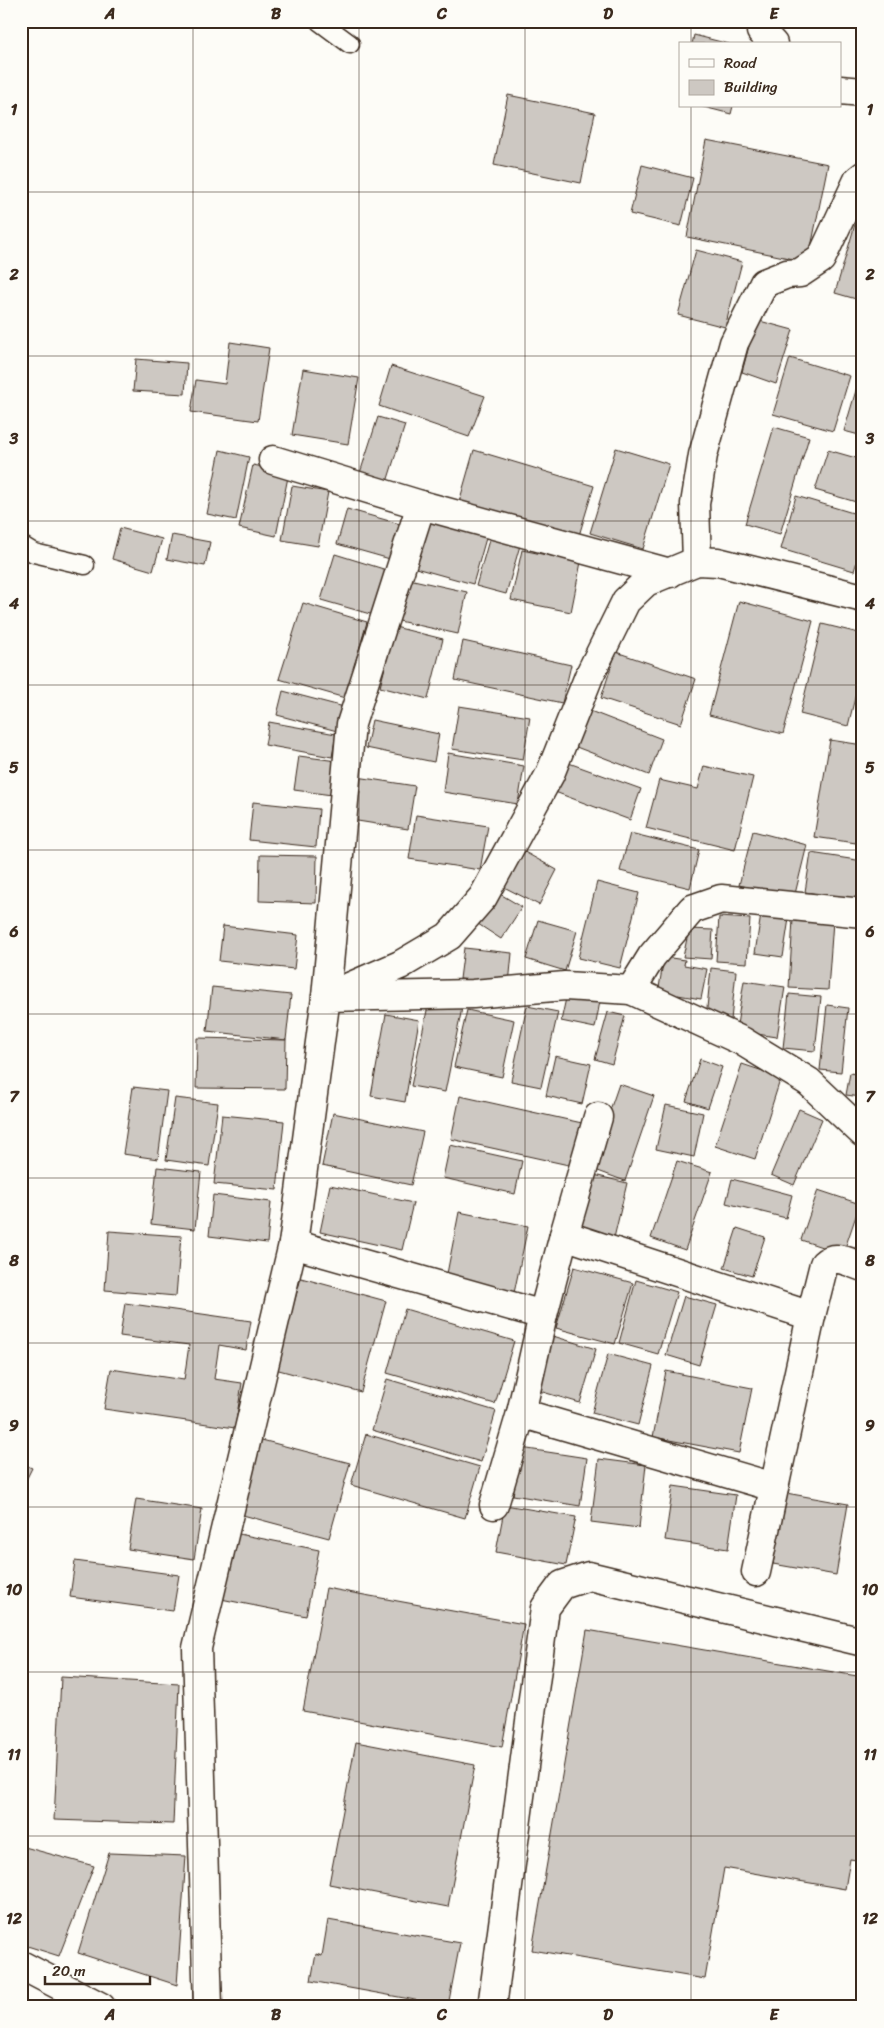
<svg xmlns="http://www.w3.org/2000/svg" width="884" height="2028" font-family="Sriracha,sans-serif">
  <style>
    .building { fill: #cdc8c2; stroke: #3b2a1e }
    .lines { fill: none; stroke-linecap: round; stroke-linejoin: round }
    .lane-casing { stroke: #3b2a1e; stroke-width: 21 }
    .street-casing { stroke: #3b2a1e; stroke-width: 31 }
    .primary-casing { stroke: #3b2a1e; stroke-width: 31 }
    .lane { stroke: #fdfcf7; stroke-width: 18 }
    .street { stroke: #fdfcf7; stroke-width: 28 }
    .primary { stroke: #fdfcf7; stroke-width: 28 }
    .grid { fill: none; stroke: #3b2a1e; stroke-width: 1; stroke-opacity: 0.55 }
    .neatline { fill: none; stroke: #3b2a1e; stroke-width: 2 }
    .grid-label { font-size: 16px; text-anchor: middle; font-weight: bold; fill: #3b2a1e }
  </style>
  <rect width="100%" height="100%" fill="#fdfcf7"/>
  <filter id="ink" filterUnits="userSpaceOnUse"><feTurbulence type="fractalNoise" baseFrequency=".02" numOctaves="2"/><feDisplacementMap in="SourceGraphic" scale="10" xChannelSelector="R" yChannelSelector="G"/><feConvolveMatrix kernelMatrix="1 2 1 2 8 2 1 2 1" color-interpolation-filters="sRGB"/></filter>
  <g filter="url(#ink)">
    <g class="building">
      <polygon points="694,35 729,44 692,44"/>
      <polygon points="508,95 595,113 581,183 494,165"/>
      <polygon points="700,106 733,106 731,114"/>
      <polygon points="706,140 828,164 808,262 687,237"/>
      <polygon points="642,165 693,178 681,226 630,214"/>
      <polygon points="863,197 863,301 835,293"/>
      <polygon points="696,250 742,262 725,327 678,315"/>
      <polygon points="756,320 793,330 776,384 742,372"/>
      <polygon points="230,342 269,348 258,421 191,412 196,380 225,384"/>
      <polygon points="790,358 850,376 833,431 773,414"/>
      <polygon points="136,359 187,363 185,394 133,391"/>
      <polygon points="391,366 485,396 469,437 379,406"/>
      <polygon points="303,369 359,378 348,444 292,435"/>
      <polygon points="857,387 863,388 863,436 844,431"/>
      <polygon points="378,417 405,425 387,482 360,473"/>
      <polygon points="774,427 809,437 780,534 745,524"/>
      <polygon points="616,448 669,464 643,549 590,533"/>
      <polygon points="220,450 249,457 236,520 207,514"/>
      <polygon points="474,450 594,486 577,542 458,506"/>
      <polygon points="828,450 863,460 863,504 815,490"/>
      <polygon points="253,465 289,472 276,536 239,528"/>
      <polygon points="292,486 328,492 318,546 282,540"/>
      <polygon points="796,496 863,516 863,542 854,571 781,549"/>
      <polygon points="347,509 400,524 390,559 337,544"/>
      <polygon points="428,513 488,531 473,584 412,567"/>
      <polygon points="120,528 162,539 153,571 112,559"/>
      <polygon points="491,533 521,542 506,594 476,586"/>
      <polygon points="172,535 210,542 205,566 167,559"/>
      <polygon points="522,550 581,562 571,612 511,600"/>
      <polygon points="335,554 390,571 377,616 321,600"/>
      <polygon points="409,579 467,592 458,634 399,621"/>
      <polygon points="739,601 813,621 783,734 709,715"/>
      <polygon points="303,603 367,622 345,698 279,679"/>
      <polygon points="822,624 863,634 863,665 848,726 800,714"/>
      <polygon points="395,627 443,639 428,699 380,687"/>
      <polygon points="463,641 571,665 562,703 455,680"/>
      <polygon points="616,652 696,679 681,724 601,698"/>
      <polygon points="283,691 348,708 341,732 277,715"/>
      <polygon points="459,706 530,717 523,760 452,749"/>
      <polygon points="585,709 662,739 649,775 571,745"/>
      <polygon points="372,720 439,734 434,762 366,748"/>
      <polygon points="269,722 336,734 332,757 265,745"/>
      <polygon points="830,740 863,745 863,803 856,843 814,837"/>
      <polygon points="448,753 524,766 518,804 443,792"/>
      <polygon points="299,756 337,761 332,795 294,790"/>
      <polygon points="566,762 641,789 630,820 555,792"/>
      <polygon points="704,766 753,777 735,850 646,828 659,780 698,789"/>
      <polygon points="351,776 415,786 408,829 345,819"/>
      <polygon points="253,802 319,809 316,847 249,840"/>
      <polygon points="416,815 488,826 480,870 409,859"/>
      <polygon points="753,831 807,845 794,898 739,885"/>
      <polygon points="630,833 699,850 690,888 620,871"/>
      <polygon points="521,850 557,870 539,905 502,886"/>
      <polygon points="811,853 863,861 863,901 805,892"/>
      <polygon points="260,855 317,856 316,903 259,901"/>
      <polygon points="597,882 639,893 620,968 578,958"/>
      <polygon points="495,891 522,907 501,939 475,922"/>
      <polygon points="762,908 790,912 783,957 755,953"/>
      <polygon points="719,917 750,919 747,963 716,961"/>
      <polygon points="793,919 833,921 828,990 789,988"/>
      <polygon points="538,920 577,931 565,971 526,959"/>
      <polygon points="223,926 298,935 294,969 219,961"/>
      <polygon points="689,929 713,930 711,959 683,957"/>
      <polygon points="464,948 512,953 509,984 460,979"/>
      <polygon points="664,957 685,960 684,965 707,969 701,999 678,995 677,1004 657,1000"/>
      <polygon points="711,968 736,971 731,1020 706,1018"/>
      <polygon points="744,981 785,987 777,1037 736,1031"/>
      <polygon points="212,987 291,995 286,1040 207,1031"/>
      <polygon points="568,989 601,996 595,1028 561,1021"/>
      <polygon points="789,994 821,997 815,1051 783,1048"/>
      <polygon points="429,1001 462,1008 445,1092 411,1086"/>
      <polygon points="827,1005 848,1008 841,1072 820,1070"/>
      <polygon points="527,1006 558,1012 541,1087 511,1081"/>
      <polygon points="467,1010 514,1020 502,1077 454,1067"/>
      <polygon points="608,1012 625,1016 612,1064 595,1059"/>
      <polygon points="386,1014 419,1020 405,1102 371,1096"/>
      <polygon points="197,1038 286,1040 285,1089 196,1088"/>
      <polygon points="555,1056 591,1064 582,1104 546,1096"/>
      <polygon points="700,1059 722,1067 708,1108 686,1101"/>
      <polygon points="742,1064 781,1077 755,1159 715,1146"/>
      <polygon points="850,1073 863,1075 863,1112 859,1111 861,1097 846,1095"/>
      <polygon points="619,1084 654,1096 625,1181 590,1168"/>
      <polygon points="133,1087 167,1091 158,1159 123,1154"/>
      <polygon points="460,1096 582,1123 573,1166 451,1139"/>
      <polygon points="175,1098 218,1103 209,1166 166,1160"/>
      <polygon points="666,1105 703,1113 694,1157 656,1149"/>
      <polygon points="799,1109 822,1119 794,1185 771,1175"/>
      <polygon points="333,1113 423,1132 411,1185 322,1166"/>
      <polygon points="222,1115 284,1121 277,1190 214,1184"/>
      <polygon points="450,1145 522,1161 515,1194 443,1178"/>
      <polygon points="677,1161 712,1172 685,1250 651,1238"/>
      <polygon points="157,1167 201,1172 195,1229 151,1224"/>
      <polygon points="590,1174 627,1183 614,1238 576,1229"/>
      <polygon points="732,1179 792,1195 786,1218 726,1203"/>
      <polygon points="330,1185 413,1203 402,1250 320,1232"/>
      <polygon points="818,1190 860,1204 843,1254 801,1240"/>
      <polygon points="213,1195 271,1202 267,1243 209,1236"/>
      <polygon points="459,1212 528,1226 513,1298 445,1284"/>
      <polygon points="863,1226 863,1259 853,1256"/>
      <polygon points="737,1228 765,1237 752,1276 724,1268"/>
      <polygon points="109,1231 181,1236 176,1296 105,1290"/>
      <polygon points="574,1267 633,1283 615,1344 556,1328"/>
      <polygon points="301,1278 386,1301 361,1392 275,1369"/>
      <polygon points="636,1280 677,1292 658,1354 619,1343"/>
      <polygon points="684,1296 717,1305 699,1365 666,1355"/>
      <polygon points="125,1303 251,1321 246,1350 219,1345 214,1379 242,1383 235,1428 104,1409 111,1369 184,1380 189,1345 120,1336"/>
      <polygon points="405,1309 514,1341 495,1404 387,1373"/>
      <polygon points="553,1336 596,1349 580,1403 536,1390"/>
      <polygon points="608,1354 653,1366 638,1425 592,1413"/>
      <polygon points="666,1371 752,1388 739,1453 653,1437"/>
      <polygon points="387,1379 496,1411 481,1462 372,1430"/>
      <polygon points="366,1434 480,1467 465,1518 351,1485"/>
      <polygon points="258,1439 350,1463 329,1538 239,1514"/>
      <polygon points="521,1448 587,1458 580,1506 513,1495"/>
      <polygon points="599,1459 646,1465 639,1528 591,1522"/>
      <polygon points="21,1463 32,1468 21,1490"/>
      <polygon points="673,1486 736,1495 728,1549 665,1540"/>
      <polygon points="786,1493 848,1504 836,1575 773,1564"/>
      <polygon points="136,1499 202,1509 194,1559 128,1549"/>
      <polygon points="505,1505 576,1517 566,1565 496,1552"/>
      <polygon points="234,1533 319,1550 306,1616 221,1599"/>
      <polygon points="75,1561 179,1575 173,1611 70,1597"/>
      <polygon points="326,1588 524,1624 502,1747 303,1711"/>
      <polygon points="587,1630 863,1677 863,1861 850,1859 845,1889 724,1868 705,1979 532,1950"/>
      <polygon points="61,1677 179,1684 173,1824 54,1820"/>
      <polygon points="356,1742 475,1765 448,1907 329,1884"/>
      <polygon points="21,1846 94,1866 59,1956 21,1944"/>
      <polygon points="109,1853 186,1856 177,1985 78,1953"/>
      <polygon points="328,1920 460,1943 448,2006 311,1981 316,1954 322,1956"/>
    </g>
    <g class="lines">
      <defs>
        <g id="lane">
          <polyline points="319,21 350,44"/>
          <polyline points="21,545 34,553 85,565"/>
        </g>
        <g id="street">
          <polyline points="761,31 773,44"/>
          <polyline points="840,90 863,92"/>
          <polyline points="273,460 421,505 670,573"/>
          <polyline points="421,505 351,724 326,997 400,965 449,936 483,897 550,774 589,676 626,601 646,582 697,561 718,562 863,598"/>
          <polyline points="697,561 695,504 703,455 734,343 764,283 787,274 800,273 821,259 858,180 863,176"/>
          <polyline points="863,913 721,899 692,909 652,956 631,990 742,1041 809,1082 863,1133"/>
          <polyline points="564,1235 598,1117"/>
          <polyline points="293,1244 543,1315 521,1413 494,1505"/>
          <path d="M543,1315L564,1235L811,1316L824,1264C835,1253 850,1263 863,1267"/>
          <polyline points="521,1413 774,1487"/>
          <polyline points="756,1572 811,1316"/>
          <polyline points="208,2007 197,1648 293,1244 326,997 473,994 565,986 631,990"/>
          <polyline points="492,2007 545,1608 562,1585 589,1576 863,1642"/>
        </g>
        <polyline id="primary" points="21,1965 101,2007"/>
      </defs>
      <use href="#lane" class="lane-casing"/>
      <use href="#street" class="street-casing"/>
      <use href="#primary" class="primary-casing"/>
      <use href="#lane" class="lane"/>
      <use href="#street" class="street"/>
      <use href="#primary" class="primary"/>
    </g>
  </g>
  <path class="grid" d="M193,21V2007M359,21V2007M525,21V2007M691,21V44M691,106V2007M21,192H863M21,356H863M21,521H863M21,685H863M21,850H863M21,1014H863M21,1178H863M21,1343H863M21,1507H863M21,1672H863M21,1836H863"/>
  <rect width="884" height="2028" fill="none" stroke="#fdfcf7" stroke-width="55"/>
  <rect x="679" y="42" width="162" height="65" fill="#fdfcf7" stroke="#afa8a0"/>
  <rect x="689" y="59" width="25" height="8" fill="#fdfcf7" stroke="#afa8a0"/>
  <text x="724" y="68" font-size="15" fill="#3b2a1e">Road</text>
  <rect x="689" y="80" width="25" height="15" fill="#cdc8c2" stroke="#afa8a0"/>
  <text x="724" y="92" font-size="15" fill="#3b2a1e">Building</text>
  <path d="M45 1976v8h105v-8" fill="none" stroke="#3b2a1e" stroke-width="2.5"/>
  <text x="52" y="1976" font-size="15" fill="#3b2a1e" stroke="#fdfcf7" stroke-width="4" paint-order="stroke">20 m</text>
  <rect x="28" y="28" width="828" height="1972" class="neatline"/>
  <g class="grid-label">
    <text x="110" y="19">A</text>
    <text x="276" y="19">B</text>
    <text x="442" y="19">C</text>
    <text x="608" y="19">D</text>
    <text x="774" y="19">E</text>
    <text x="14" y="115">1</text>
    <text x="870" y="115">1</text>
    <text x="14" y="280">2</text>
    <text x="870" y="280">2</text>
    <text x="14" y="444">3</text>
    <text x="870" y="444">3</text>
    <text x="14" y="609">4</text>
    <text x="870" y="609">4</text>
    <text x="14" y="773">5</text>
    <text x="870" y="773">5</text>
    <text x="14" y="937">6</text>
    <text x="870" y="937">6</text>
    <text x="14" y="1102">7</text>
    <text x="870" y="1102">7</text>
    <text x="14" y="1266">8</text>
    <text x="870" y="1266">8</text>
    <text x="14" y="1431">9</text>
    <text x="870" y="1431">9</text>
    <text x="14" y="1595">10</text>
    <text x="870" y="1595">10</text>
    <text x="14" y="1760">11</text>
    <text x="870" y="1760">11</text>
    <text x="14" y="1924">12</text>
    <text x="870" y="1924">12</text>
    <text x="110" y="2020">A</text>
    <text x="276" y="2020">B</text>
    <text x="442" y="2020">C</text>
    <text x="608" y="2020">D</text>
    <text x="774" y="2020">E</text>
  </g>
</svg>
